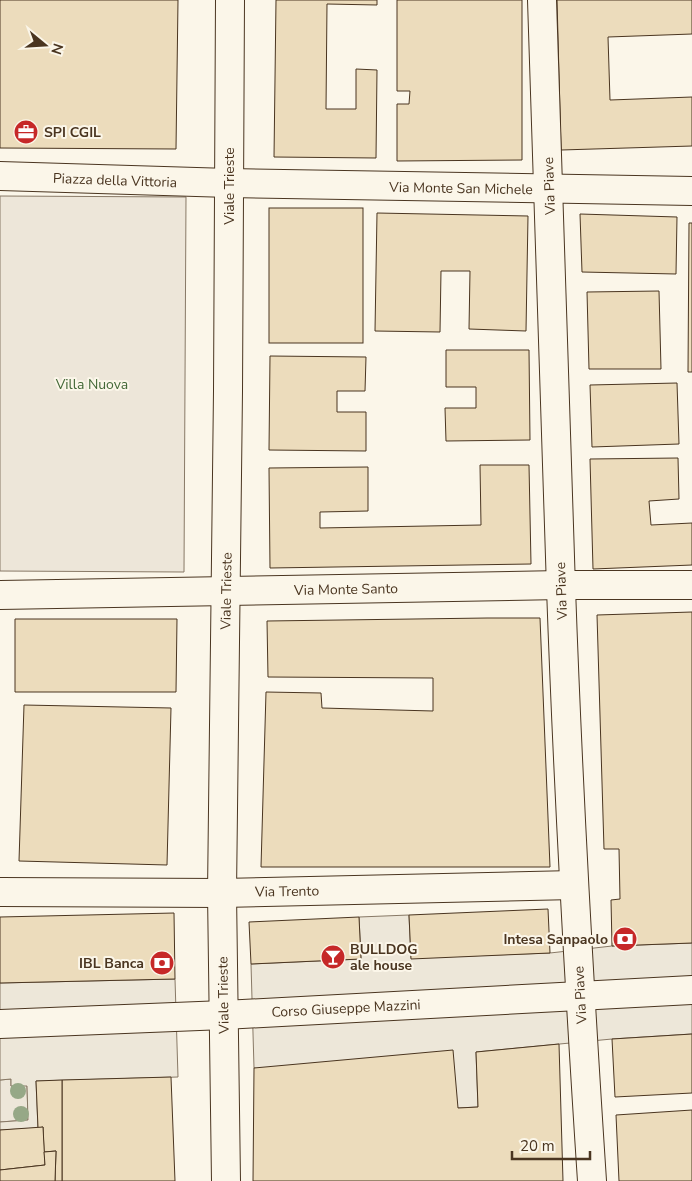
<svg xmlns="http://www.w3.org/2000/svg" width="692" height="1181" font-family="'Nunito Sans',sans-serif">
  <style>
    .green { fill: #ede6d9; stroke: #887966 }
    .parking { fill: #ede7d9; stroke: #887966 }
    .building { fill: #ecdcbc; stroke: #4a3520 }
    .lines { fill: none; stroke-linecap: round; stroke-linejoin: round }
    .minor-casing { stroke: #4a3520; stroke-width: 30 }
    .minor { stroke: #fbf6e9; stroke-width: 28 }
    .tree { fill: #96a887 }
    .labels { text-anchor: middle; stroke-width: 4; stroke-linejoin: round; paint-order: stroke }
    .poi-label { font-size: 14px; font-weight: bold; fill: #4a3520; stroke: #fbf6e9; text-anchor: start }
    .street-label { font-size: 14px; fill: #4a3520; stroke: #fbf6e9 }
    .park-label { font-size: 14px; fill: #436837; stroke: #fbf6e9 }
  </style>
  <rect width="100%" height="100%" fill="#fbf6e9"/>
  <g class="green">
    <polygon points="0,196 186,197 184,572 0,571"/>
    <polygon points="11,1079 11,1086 27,1085 28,1120 0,1122 0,1080"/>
  </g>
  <g class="parking">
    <polygon points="409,915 411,958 550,953 612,946 692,943 692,1034 612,1039 476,1052 478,1107 458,1108 254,1068 251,964 361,959 359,917"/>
    <polygon points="175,979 178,1077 36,1081 38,1128 0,1130 0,1122 28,1120 27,1086 11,1086 11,1079 0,1080 0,983"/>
  </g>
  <g class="building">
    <polygon points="0,0 178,0 176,149 0,148"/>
    <polygon points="276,0 377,0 377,5 327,4 326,109 356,109 356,69 377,70 376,158 274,157"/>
    <polygon points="397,0 522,0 522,160 397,161 397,104 409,104 410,91 397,91"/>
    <polygon points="557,0 692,0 692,34 608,37 610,100 692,97 692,146 561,150"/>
    <rect x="269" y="208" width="94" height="135"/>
    <polygon points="377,213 528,216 526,331 469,329 470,271 441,271 440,332 375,331"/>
    <polygon points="580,214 677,217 676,274 582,272"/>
    <polygon points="689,223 692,223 692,372 688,372"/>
    <polygon points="659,291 661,369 589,369 587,292"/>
    <polygon points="446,350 529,350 530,440 446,441 445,408 476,408 476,387 446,387"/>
    <polygon points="270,356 366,357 365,391 337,391 337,412 366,412 366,451 269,450"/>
    <polygon points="677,383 679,444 592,447 590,385"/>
    <polygon points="678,458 679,499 649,501 651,525 692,523 692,565 593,569 590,459"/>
    <polygon points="480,465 529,465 531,564 270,568 269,468 368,467 368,511 320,512 320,528 481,525"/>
    <polygon points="692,612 692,943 612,946 611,900 620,899 619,849 604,849 597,615"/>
    <polygon points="487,618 540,618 550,867 261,867 266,692 321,693 322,708 433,711 433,678 268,677 267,621"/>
    <polygon points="15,619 177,619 176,692 15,692"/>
    <polygon points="24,705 171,708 167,865 19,861"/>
    <polygon points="548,909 550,953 411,959 409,915"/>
    <polygon points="174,913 175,979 0,983 0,917"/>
    <polygon points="359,917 361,959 251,964 249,922"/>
    <polygon points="692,1034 692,1093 615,1097 612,1039"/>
    <polygon points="559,1044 563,1181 253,1181 254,1068 453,1050 458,1108 478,1107 476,1052"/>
    <polygon points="171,1077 175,1181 62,1181 62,1080"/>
    <polygon points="62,1080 62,1181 55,1181 56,1151 44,1152 43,1127 38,1128 36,1081"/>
    <polygon points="692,1110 692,1181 619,1181 616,1115"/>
    <polygon points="43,1127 45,1165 0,1170 0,1130"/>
    <polygon points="56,1151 55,1181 0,1181 0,1170 45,1165 44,1152"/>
  </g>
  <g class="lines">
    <defs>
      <g id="minor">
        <path d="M542,0C550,196 553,392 561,588C568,786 579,983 592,1181"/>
        <polyline points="0,176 229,183 692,191"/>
        <polyline points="0,595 561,585 692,585"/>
        <polyline points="0,892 222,893 574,885"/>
        <polyline points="0,1024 224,1015 692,990"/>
        <polyline points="226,1181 222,893 228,391 230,0"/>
      </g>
    </defs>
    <use href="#minor" class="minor-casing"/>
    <use href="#minor" class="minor"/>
  </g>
  <g class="tree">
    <circle cx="18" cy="1091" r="8"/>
    <circle cx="21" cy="1114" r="8"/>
  </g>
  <defs>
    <symbol id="office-disc" viewBox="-11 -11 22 22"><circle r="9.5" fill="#c62828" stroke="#fbf6e9"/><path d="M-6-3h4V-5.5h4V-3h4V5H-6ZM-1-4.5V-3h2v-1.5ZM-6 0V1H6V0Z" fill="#fff"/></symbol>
    <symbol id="bank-disc" viewBox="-11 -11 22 22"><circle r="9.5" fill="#c62828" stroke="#fbf6e9"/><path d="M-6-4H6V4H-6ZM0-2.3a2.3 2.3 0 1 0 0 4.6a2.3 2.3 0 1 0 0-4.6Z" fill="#fff"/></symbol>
    <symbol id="bar-disc" viewBox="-11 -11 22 22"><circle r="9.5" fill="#c62828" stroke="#fbf6e9"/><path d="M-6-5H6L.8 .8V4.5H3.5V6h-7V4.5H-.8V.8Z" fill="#fff"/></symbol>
  </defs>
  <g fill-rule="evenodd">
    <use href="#office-disc" x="12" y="118" width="28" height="28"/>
    <use href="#bank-disc" x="611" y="925" width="28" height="28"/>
    <use href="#bar-disc" x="319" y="943" width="28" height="28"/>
    <use href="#bank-disc" x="148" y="949" width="28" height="28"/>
  </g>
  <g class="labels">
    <g class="poi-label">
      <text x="44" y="137">SPI CGIL</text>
      <text x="608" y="944" text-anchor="end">Intesa Sanpaolo</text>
      <text x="350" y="954">BULLDOG<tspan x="350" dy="16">ale house</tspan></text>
      <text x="144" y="968" text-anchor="end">IBL Banca</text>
    </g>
    <g class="street-label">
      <text transform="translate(115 180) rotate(2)" y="5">Piazza della Vittoria</text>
      <text transform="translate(229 186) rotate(-90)" y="5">Viale Trieste</text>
      <text transform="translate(549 186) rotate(-92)" y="5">Via Piave</text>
      <text transform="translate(461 188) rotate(1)" y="5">Via Monte San Michele</text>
      <text transform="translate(346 589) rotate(-1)" y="5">Via Monte Santo</text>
      <text transform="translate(226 591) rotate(-89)" y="5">Viale Trieste</text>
      <text transform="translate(561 591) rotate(-92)" y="5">Via Piave</text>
      <text transform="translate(287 891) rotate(-1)" y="5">Via Trento</text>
      <text transform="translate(223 995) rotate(-91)" y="5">Viale Trieste</text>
      <text transform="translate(580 995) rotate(-93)" y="5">Via Piave</text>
      <text transform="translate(346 1008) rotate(-3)" y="5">Corso Giuseppe Mazzini</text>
    </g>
    <g class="park-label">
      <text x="92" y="389">Villa Nuova</text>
    </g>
  </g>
  <g transform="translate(45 45) rotate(108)" stroke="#fbf6e9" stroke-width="4" paint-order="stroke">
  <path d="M0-4L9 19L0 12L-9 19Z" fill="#4a3520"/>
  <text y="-8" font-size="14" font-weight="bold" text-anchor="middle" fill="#4a3520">N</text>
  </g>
  <path d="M512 1151v8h78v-8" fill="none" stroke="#4a3520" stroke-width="2.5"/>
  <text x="520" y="1151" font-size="15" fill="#4a3520" stroke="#fbf6e9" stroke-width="4" paint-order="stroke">20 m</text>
</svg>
